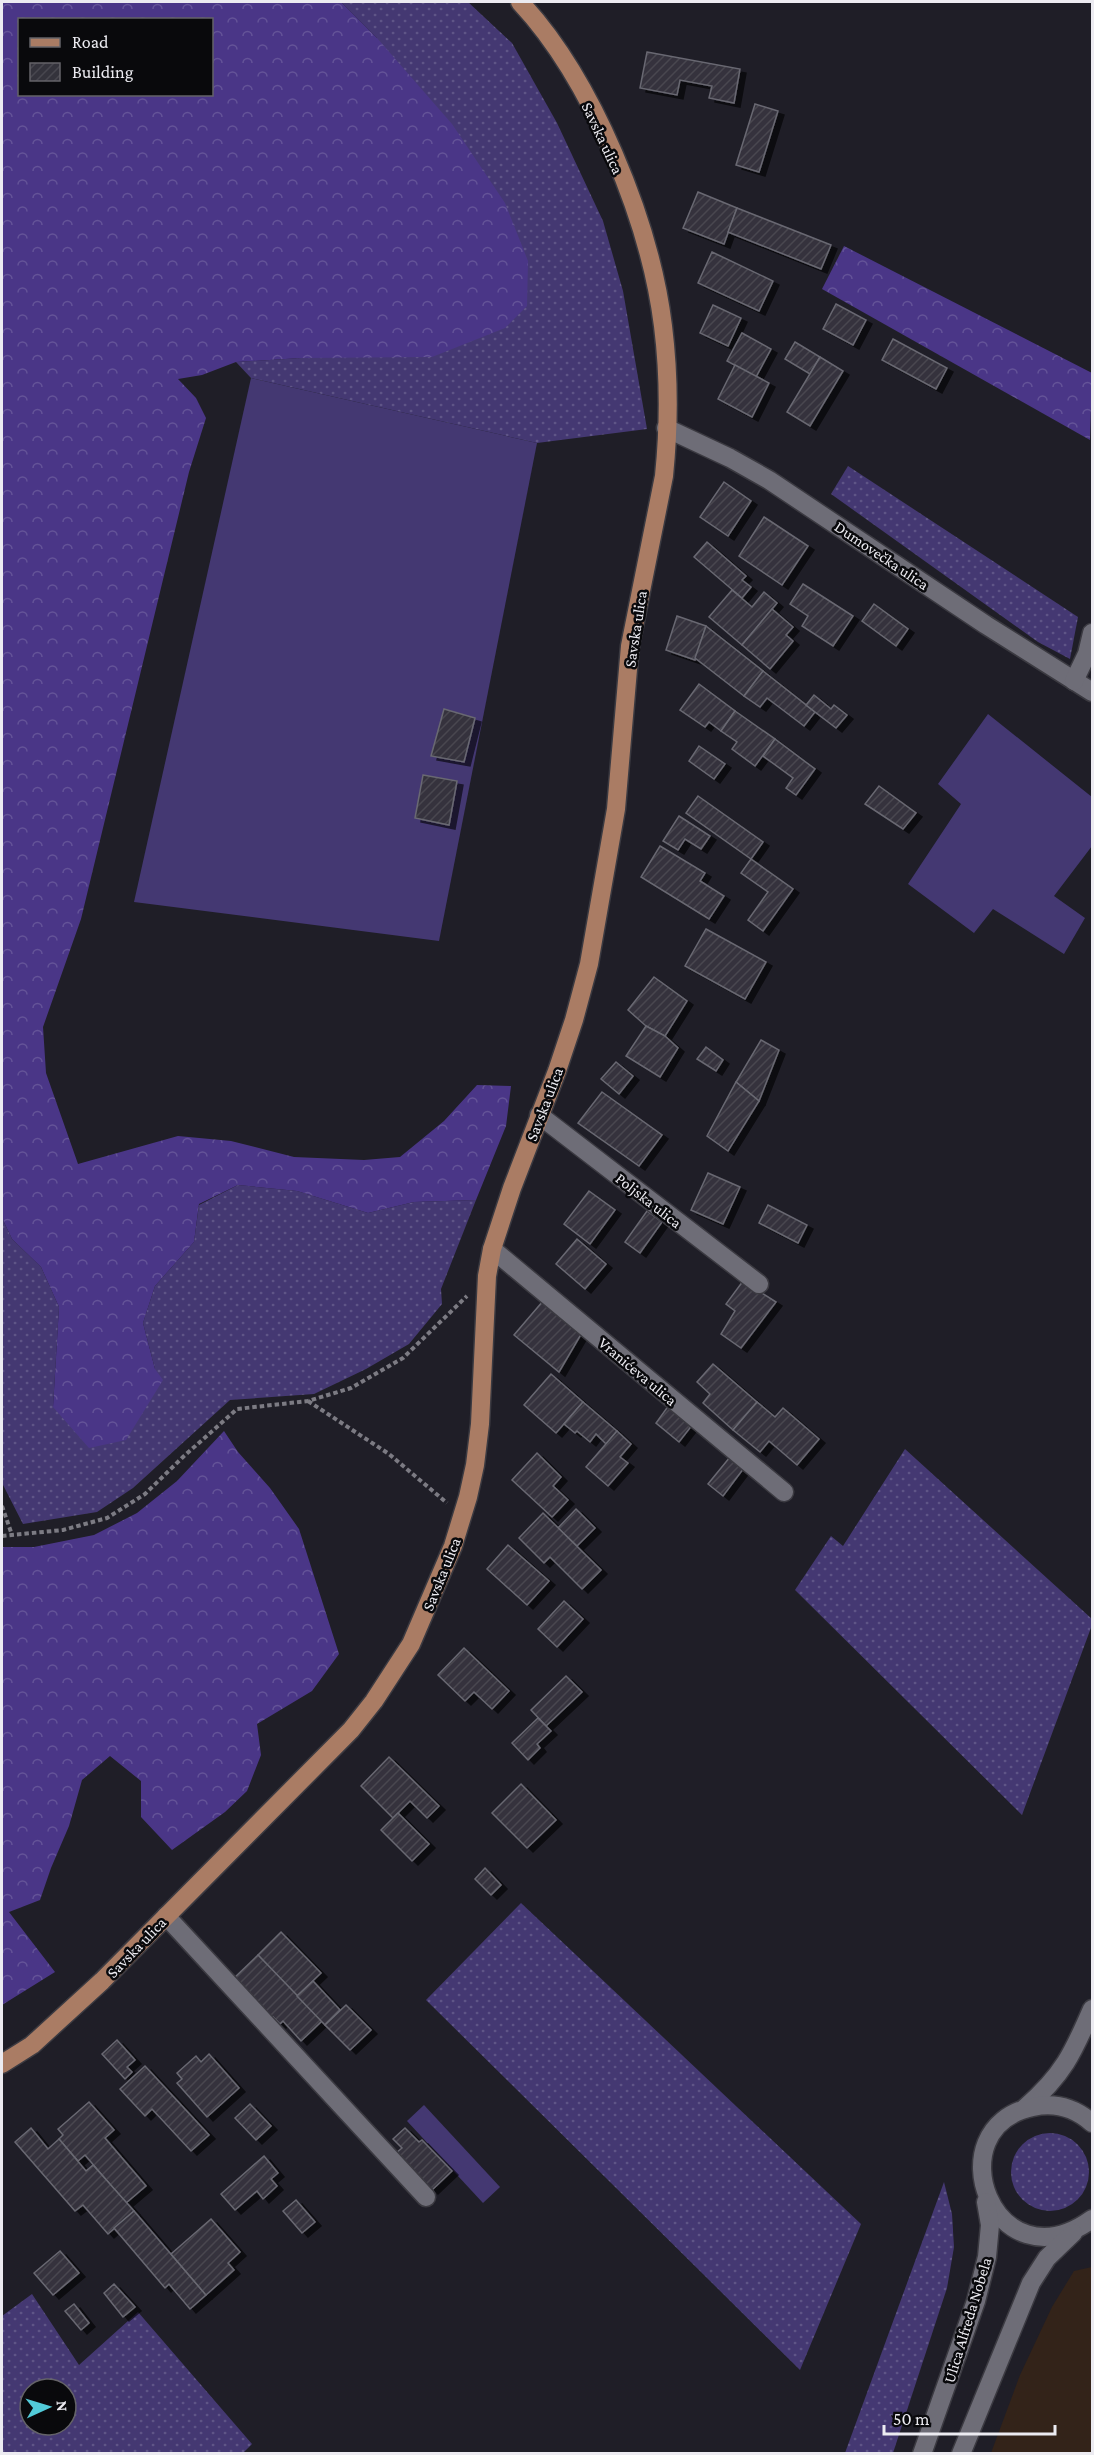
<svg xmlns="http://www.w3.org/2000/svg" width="1094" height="2455" font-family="'Crimson Pro',serif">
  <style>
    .commercial { fill: #332319 }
    .grass { fill: url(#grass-dots); fill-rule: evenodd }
    .forest { fill: url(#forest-crowns); fill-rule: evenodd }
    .garden { fill: #443872 }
    .building { fill: url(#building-hatch); stroke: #696872; stroke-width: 1.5; filter: url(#shadow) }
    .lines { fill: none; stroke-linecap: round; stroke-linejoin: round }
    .minor-casing { stroke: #3b3a41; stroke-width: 21 }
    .major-casing { stroke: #3b3a41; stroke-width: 21 }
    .path { stroke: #7c7b83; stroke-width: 4; stroke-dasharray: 4.5 3; stroke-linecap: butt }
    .minor { stroke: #6e6d77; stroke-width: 18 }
    .major { stroke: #aa7c64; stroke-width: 18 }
    .labels { text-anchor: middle; stroke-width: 5; stroke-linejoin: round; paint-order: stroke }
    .street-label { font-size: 16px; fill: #ecebf1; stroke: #09090c }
  </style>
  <defs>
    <pattern id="grass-dots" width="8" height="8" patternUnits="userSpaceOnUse" patternTransform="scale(1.5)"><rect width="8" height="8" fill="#443872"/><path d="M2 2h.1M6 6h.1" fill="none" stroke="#5f5587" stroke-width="1.8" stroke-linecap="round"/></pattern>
    <pattern id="forest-crowns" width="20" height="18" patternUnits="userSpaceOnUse" patternTransform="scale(1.5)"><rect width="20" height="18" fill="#4a3687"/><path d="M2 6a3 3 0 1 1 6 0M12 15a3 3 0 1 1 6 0" fill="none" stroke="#645398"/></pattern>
    <pattern id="building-hatch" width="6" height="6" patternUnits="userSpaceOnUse" patternTransform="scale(1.5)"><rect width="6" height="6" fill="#34333c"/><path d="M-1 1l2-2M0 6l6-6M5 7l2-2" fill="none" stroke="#48474f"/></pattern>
    <filter id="shadow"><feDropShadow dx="6" dy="4" stdDeviation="0" flood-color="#0009"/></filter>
  </defs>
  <rect width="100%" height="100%" fill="#1f1e27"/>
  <polygon class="commercial" points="1092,2267 1092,2453 991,2453 1020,2375 1052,2307 1074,2271"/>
  <g class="grass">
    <polygon points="341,2 468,2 512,43 557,123 603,221 623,291 647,429 537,443 251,378 236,362 301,358 377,38"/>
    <polygon points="848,466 1078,617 1070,659 1038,642 831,494"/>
    <polygon points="238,1185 297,1191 368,1213 414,1202 476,1200 441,1289 442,1304 409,1344 366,1369 314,1394 230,1400 133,1488 97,1512 23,1524 2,1483 2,1218 12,1239 41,1267 59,1307 53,1407 155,1369 143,1323 155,1286 194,1242 199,1205"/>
    <polygon points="905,1449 1092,1619 1092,1625 1022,1815 795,1590 831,1536 843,1546"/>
    <polygon points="521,1903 861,2224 800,2370 426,2000"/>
    <circle cx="1050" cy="2172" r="39"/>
    <polygon points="944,2182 952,2214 954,2247 947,2288 893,2453 845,2453"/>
    <path d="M32,2294L79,2365L138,2312L252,2444L242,2454L2,2453V2316ZM30,2389H66V2425H30Z"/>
  </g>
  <g class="forest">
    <path d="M2,2H341L377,38L452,124L505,203L528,261L527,306L505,328L432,357L301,358L236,362L202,375L178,379L196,398L206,418L189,472L81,919L43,1027L46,1073L78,1164L178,1136L231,1141L294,1157L364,1160L400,1157L444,1121L477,1085L511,1086L506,1126L476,1200L414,1202L368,1213L297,1191L238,1185L199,1204L194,1242L155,1286L143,1323L155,1369L163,1380L126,1440L89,1448L53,1407L59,1307L41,1267L12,1239L2,1218ZM20,20H212V94H20Z"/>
    <polygon points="844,246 1092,373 1090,440 822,289"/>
    <polygon points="224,1431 238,1452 270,1488 299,1529 339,1654 312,1691 257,1724 261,1755 247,1791 225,1812 172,1850 141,1817 141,1781 110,1756 82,1780 69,1826 51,1868 40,1900 9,1912 55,1972 2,2005 2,1547 34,1547 94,1535 137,1513 177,1481"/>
  </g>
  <g class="garden">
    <polygon points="251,378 537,443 439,941 134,902"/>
    <polygon points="988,714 1092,797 1092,846 1054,896 1085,918 1064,954 993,909 974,933 908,884 961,804 938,784"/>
    <polygon points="424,2105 500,2187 483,2203 407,2121"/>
  </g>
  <g class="building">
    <polygon points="647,52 740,69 734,103 709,98 712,86 680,80 677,95 640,88"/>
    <polygon points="755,104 778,111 759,172 736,165"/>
    <polygon points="698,192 737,208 724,244 683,228"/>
    <polygon points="737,208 831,245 821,269 728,232"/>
    <polygon points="712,252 773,281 759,311 698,283"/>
    <polygon points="836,304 866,320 853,345 823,329"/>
    <polygon points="713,305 741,318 728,346 700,333"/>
    <polygon points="742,333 771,349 756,377 727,361"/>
    <polygon points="893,339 947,368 936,389 882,360"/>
    <polygon points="795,342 820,357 810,374 785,359"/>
    <polygon points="820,357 843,371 810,426 787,412"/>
    <polygon points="735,365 769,383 752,417 718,399"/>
    <polygon points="724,482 751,501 728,536 700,517"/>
    <polygon points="764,517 808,546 782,585 739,556"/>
    <polygon points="707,542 746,576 742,580 751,587 742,598 694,557"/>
    <polygon points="803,584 853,616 833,646 802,626 808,616 790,604"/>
    <polygon points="732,590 752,607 764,592 777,603 742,645 709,617"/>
    <polygon points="874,604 908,629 896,646 862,621"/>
    <polygon points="772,609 793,627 786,635 793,641 770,669 742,645"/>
    <polygon points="677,616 706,626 695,660 666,650"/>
    <polygon points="706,626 763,671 744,696 695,658"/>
    <polygon points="763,671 815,712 804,726 767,698 760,707 744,696"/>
    <polygon points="699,684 735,711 721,731 709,722 705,727 680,710"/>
    <polygon points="814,695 831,709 834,705 847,715 836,728 806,705"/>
    <polygon points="444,709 475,718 464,762 431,756"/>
    <polygon points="735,711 775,739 755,766 732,749 737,742 721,731"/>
    <polygon points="775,739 815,769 796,795 786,788 793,778 763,756"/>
    <polygon points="699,746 725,764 714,779 689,761"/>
    <polygon points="423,775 457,781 449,825 415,818"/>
    <polygon points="879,786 916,813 903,829 865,804"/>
    <polygon points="698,796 763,842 751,859 686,813"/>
    <polygon points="679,816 710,836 701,849 685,839 678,850 663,841"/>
    <polygon points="660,846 705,873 700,881 724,896 709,919 641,877"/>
    <polygon points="751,859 793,889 763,931 748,920 768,892 741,873"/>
    <polygon points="706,929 766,962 745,999 685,966"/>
    <polygon points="654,977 687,1001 665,1036 646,1026 628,1010"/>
    <polygon points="646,1026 665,1036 678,1048 660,1077 626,1056"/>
    <polygon points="761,1040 779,1050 759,1101 736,1082"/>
    <polygon points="706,1047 723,1060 716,1071 697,1059"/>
    <polygon points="616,1062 633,1076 619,1094 601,1079"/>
    <polygon points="736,1082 759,1101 728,1151 707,1136"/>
    <polygon points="602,1092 662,1135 639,1166 578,1123"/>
    <polygon points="708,1173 740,1187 723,1224 691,1210"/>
    <polygon points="589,1191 615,1210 590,1244 564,1224"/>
    <polygon points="768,1205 807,1225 798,1243 759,1223"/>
    <polygon points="647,1211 662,1222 640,1253 625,1242"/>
    <polygon points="577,1239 606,1264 585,1289 556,1264"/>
    <polygon points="743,1281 776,1302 741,1348 721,1334 735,1311 726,1304"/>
    <polygon points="543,1301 583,1331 559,1372 514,1335"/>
    <polygon points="713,1364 757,1402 733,1430 703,1403 710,1394 697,1382"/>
    <polygon points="551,1374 583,1402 556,1433 524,1405"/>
    <polygon points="583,1402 617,1431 606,1444 596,1434 590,1442 577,1431 575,1433 564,1424"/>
    <polygon points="757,1402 775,1417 783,1408 819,1439 797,1465 769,1441 760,1452 733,1430"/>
    <polygon points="669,1405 693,1424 679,1442 656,1423"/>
    <polygon points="617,1431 631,1444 620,1457 628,1463 608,1486 586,1467"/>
    <polygon points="537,1453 561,1477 553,1486 568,1500 552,1517 512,1480"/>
    <polygon points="730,1457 744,1468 723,1496 708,1484"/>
    <polygon points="576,1509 595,1528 577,1546 558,1528"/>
    <polygon points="543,1513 601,1570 582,1589 550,1557 544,1563 519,1538"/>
    <polygon points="508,1545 549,1581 527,1605 487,1569"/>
    <polygon points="564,1601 583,1619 557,1647 538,1629"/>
    <polygon points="464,1648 509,1691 492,1709 474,1692 465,1701 438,1675"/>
    <polygon points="566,1676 582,1692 546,1726 531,1710"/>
    <polygon points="538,1718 551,1731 537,1744 540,1748 528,1760 512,1743"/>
    <polygon points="389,1757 439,1806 427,1818 410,1801 393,1818 361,1786"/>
    <polygon points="521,1784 556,1820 527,1848 492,1813"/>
    <polygon points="398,1813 429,1844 412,1861 381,1830"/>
    <polygon points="485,1868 501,1885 491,1895 475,1879"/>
    <polygon points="281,1932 321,1973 297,1996 258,1955"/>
    <polygon points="258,1955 322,2021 301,2041 283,2021 280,2024 273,2017 270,2021 232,1980"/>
    <polygon points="313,1981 340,2010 325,2025 297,1996"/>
    <polygon points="346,2005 371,2030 350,2050 325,2025"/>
    <polygon points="117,2040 135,2060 127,2067 132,2072 125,2079 102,2054"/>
    <polygon points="209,2054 239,2088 207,2117 177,2083 182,2079 177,2073 196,2056 201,2062"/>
    <polygon points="145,2066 209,2135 191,2151 152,2109 145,2116 120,2089"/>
    <polygon points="89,2102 114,2130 105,2138 146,2186 126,2203 85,2155 78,2161 59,2139 63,2135 58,2129"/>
    <polygon points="250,2104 271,2126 256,2140 235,2118"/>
    <polygon points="31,2128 48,2149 59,2139 86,2171 93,2165 134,2211 108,2234 83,2205 75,2211 15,2142"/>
    <polygon points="405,2128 419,2142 422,2140 452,2171 432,2190 396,2153 402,2148 393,2139"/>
    <polygon points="264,2156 278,2173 271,2179 277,2186 263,2199 257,2191 235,2210 221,2194"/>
    <polygon points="296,2200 315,2222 302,2233 283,2211"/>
    <polygon points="134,2211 206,2295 190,2309 169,2284 165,2288 114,2228"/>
    <polygon points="211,2219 240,2252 228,2263 234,2270 206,2295 171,2254"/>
    <polygon points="60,2251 79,2273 53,2295 34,2273"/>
    <polygon points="114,2284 135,2307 123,2317 104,2293"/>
    <polygon points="74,2304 89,2323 81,2330 65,2311"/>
  </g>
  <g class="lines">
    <defs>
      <g id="minor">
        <polyline points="666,428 730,458 769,480 986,625 1092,692"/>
        <polyline points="1074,681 1087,654 1092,633"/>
        <polyline points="539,1115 759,1284"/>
        <polyline points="492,1249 784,1492"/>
        <polyline points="166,1916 426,2197"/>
        <path d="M1025,2108C1063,2075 1073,2053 1092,2009"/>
        <path d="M1092,2123C1075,2108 1056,2102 1033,2107C934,2127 993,2290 1092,2219"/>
        <polyline points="922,2454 976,2301 987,2257 990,2225 986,2202"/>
        <polyline points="961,2454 1031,2283 1047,2258 1073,2233"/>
      </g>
      <path id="major" d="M2,2064L32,2045L102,1981L351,1730L374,1701L411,1644L453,1546L468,1497L475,1465L480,1424L487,1276L492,1249L512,1188L557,1071L574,1020L589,964L616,809L630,646L664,476C669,427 669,374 663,326C650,221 592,79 520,2"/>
    </defs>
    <use href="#minor" class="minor-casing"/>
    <use href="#major" class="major-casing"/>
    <g class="path">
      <polyline points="308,1401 389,1454 447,1503"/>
      <polyline points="2,1506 12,1535"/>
      <polyline points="2,1536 63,1530 107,1518 145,1494 183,1457 237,1409 308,1401 351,1388 403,1358 467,1296"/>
    </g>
    <use href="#minor" class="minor"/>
    <use href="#major" class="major"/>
  </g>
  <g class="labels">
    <g class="street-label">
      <text transform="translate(603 138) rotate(65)" y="6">Savska ulica</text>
      <text transform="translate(882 555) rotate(34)" y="6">Dumovečka ulica</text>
      <text transform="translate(635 629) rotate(-81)" y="6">Savska ulica</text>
      <text transform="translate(544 1104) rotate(-69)" y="6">Savska ulica</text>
      <text transform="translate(649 1200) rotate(38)" y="6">Poljska ulica</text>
      <text transform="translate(638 1371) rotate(40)" y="6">Vranićeva ulica</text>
      <text transform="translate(441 1574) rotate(-68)" y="6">Savska ulica</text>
      <text transform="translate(136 1947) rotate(-46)" y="6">Savska ulica</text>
      <text transform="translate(967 2320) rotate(-73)" y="6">Ulica Alfreda Nobela</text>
    </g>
  </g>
  <rect width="1094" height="2455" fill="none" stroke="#ecebf1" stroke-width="6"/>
  <rect x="18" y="18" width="195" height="78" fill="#09090c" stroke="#646368" stroke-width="1.5"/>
  <rect x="30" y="38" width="30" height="9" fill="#aa7c64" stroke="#646368" stroke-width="1.5"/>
  <text x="72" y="48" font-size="18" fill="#ecebf1">Road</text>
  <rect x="30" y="63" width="30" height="18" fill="url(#building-hatch)" stroke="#646368" stroke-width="1.5"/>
  <text x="72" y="78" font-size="18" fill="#ecebf1">Building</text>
  <g transform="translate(48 2407) rotate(86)"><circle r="28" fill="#09090c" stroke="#646368" stroke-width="1.5"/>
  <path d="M0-4.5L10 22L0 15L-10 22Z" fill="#52cbd9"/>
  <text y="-9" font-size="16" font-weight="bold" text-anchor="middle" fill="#ecebf1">N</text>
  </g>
  <path d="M884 2425v9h171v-9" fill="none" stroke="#ecebf1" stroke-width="3"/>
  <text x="893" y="2425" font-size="18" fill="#ecebf1" stroke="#09090c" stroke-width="4.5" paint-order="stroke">50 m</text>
</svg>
